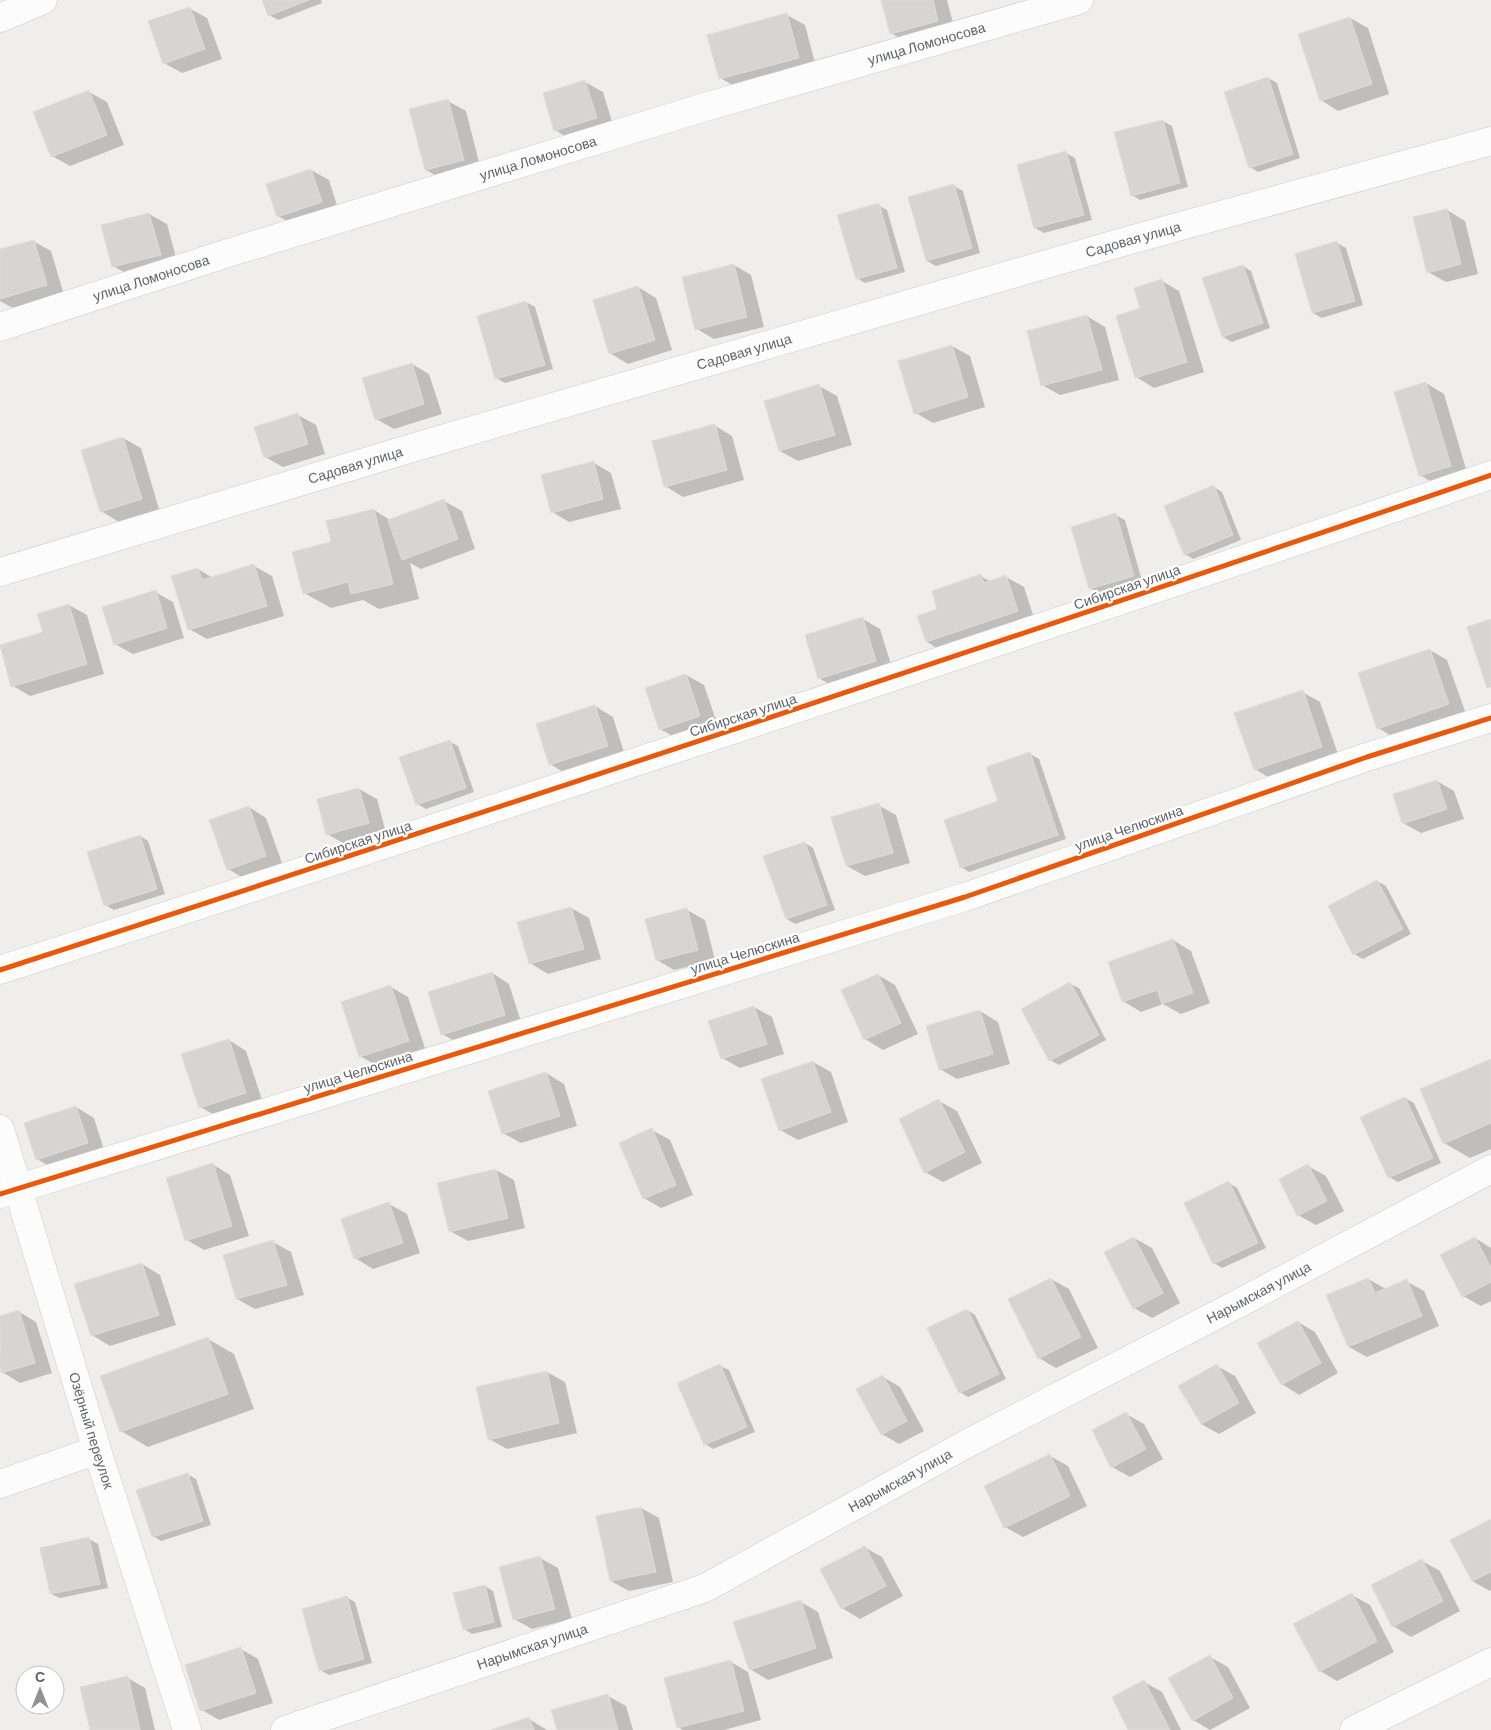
<svg xmlns="http://www.w3.org/2000/svg" width="1491" height="1730" font-family="Barlow,sans-serif">
  <style>
    .shadow { fill: #0003 }
    .building { fill: #d6d5d3; stroke: #deddd9 }
    .lines { fill: none; stroke-linecap: round; stroke-linejoin: round }
    .minor-casing { stroke: #cbcccc; stroke-width: 29 }
    .secondary-casing { stroke: #cacacb; stroke-width: 29 }
    .minor { stroke: #fdfcfc; stroke-width: 28 }
    .secondary { stroke: #fdfcfc; stroke-width: 28 }
    .cycleway-casing { stroke: #fff; stroke-width: 8 }
    .cycleway { stroke: #e8590c; stroke-width: 5 }
    .labels { text-anchor: middle; stroke-width: 4.5; stroke-linejoin: round; paint-order: stroke }
    .street-label { font-size: 14px; fill: #5f6368; stroke: #fff }
  </style>
  <rect width="100%" height="100%" fill="#efeeea"/>
  <g class="shadow">
    <polygon points="263,0 321,0 322,3 278,20 269,15"/>
    <polygon points="882,0 947,0 955,31 909,44 891,33"/>
    <polygon points="189,8 207,18 222,59 182,73 164,63"/>
    <polygon points="787,15 805,25 816,67 738,88 720,78"/>
    <polygon points="1350,18 1368,28 1389,94 1338,111 1321,100"/>
    <polygon points="1268,78 1277,83 1300,158 1258,172 1250,167"/>
    <polygon points="585,82 603,92 614,128 573,141 555,130"/>
    <polygon points="89,92 107,102 124,145 70,166 52,156"/>
    <polygon points="448,101 466,111 481,170 444,180 426,170"/>
    <polygon points="1163,121 1172,126 1188,187 1140,200 1132,195"/>
    <polygon points="1066,153 1075,158 1092,220 1044,233 1035,228 1018,166"/>
    <polygon points="311,170 329,180 339,212 296,226 278,216"/>
    <polygon points="954,186 963,191 980,253 936,266 927,261"/>
    <polygon points="878,205 887,210 905,272 865,283 857,278"/>
    <polygon points="1447,210 1465,221 1478,274 1446,282 1428,272"/>
    <polygon points="149,214 167,224 178,265 131,276 113,266"/>
    <polygon points="33,241 51,251 64,295 15,309 0,301 0,251"/>
    <polygon points="1337,243 1346,248 1363,305 1322,318 1313,313"/>
    <polygon points="734,265 751,275 764,327 714,339 697,329"/>
    <polygon points="1243,266 1251,271 1270,328 1232,342 1223,337"/>
    <polygon points="1162,281 1179,291 1204,372 1154,388 1136,377 1142,309"/>
    <polygon points="638,287 656,298 672,350 628,364 610,353"/>
    <polygon points="526,302 535,307 553,369 505,383 496,378"/>
    <polygon points="1087,316 1105,327 1119,380 1060,395 1042,385"/>
    <polygon points="952,346 970,356 985,407 933,423 916,413"/>
    <polygon points="412,364 429,374 442,414 394,429 376,419"/>
    <polygon points="1426,383 1444,394 1468,476 1437,485 1420,475"/>
    <polygon points="819,386 837,396 852,445 798,461 780,451"/>
    <polygon points="298,415 316,425 325,454 283,467 265,457"/>
    <polygon points="714,425 732,436 744,480 683,497 665,486"/>
    <polygon points="123,438 141,448 159,509 119,522 101,511"/>
    <polygon points="594,463 611,473 621,509 569,522 552,512"/>
    <polygon points="1214,487 1222,492 1241,540 1193,559 1185,554"/>
    <polygon points="444,501 462,511 475,549 421,569 410,563 419,599 379,609 363,600 331,608 304,593 333,543 374,510 390,520"/>
    <polygon points="1116,515 1125,520 1142,581 1099,593 1090,588"/>
    <polygon points="254,566 272,576 284,616 207,639 189,629 198,569 213,578"/>
    <polygon points="981,576 991,582 1006,577 1024,587 1035,621 944,652 927,642 939,610"/>
    <polygon points="155,592 173,602 184,638 133,654 115,644"/>
    <polygon points="69,605 87,615 104,674 30,696 13,686 44,633"/>
    <polygon points="863,619 880,629 893,671 837,689 819,678"/>
    <polygon points="1430,650 1447,660 1466,714 1395,738 1378,728"/>
    <polygon points="686,675 704,685 718,726 678,739 660,729"/>
    <polygon points="1302,692 1320,702 1339,757 1273,780 1255,769"/>
    <polygon points="595,706 613,717 625,756 568,775 550,764"/>
    <polygon points="450,742 458,746 474,792 426,809 417,804"/>
    <polygon points="1030,754 1039,759 1066,839 969,872 961,867"/>
    <polygon points="1437,781 1454,791 1464,819 1421,833 1403,823"/>
    <polygon points="359,789 377,799 386,833 345,844 327,834"/>
    <polygon points="878,805 896,815 910,863 865,876 847,866"/>
    <polygon points="249,807 266,818 283,866 245,879 228,869"/>
    <polygon points="140,836 148,841 165,894 114,910 105,905"/>
    <polygon points="805,843 813,848 835,910 795,924 787,919"/>
    <polygon points="1377,881 1386,886 1411,934 1363,959 1354,954"/>
    <polygon points="571,908 589,918 601,959 548,974 530,963"/>
    <polygon points="687,910 705,920 715,960 674,970 657,960"/>
    <polygon points="1173,940 1191,951 1210,1003 1181,1014 1163,1004 1141,1012 1123,1001"/>
    <polygon points="492,973 509,984 522,1025 460,1044 442,1034"/>
    <polygon points="878,975 895,985 918,1034 883,1050 865,1039"/>
    <polygon points="1070,984 1079,988 1106,1040 1059,1065 1050,1060 1022,1010"/>
    <polygon points="391,987 408,997 426,1051 377,1066 360,1056"/>
    <polygon points="754,1007 772,1017 784,1054 740,1068 722,1058"/>
    <polygon points="980,1011 998,1022 1010,1064 957,1079 940,1069"/>
    <polygon points="229,1040 246,1051 263,1103 218,1117 200,1107"/>
    <polygon points="1491,1060 1491,1149 1470,1158 1444,1143"/>
    <polygon points="813,1062 831,1072 848,1122 798,1140 780,1130"/>
    <polygon points="546,1073 564,1084 577,1126 521,1143 503,1133"/>
    <polygon points="1405,1098 1414,1103 1441,1163 1398,1182 1389,1177"/>
    <polygon points="939,1101 957,1111 982,1163 943,1182 925,1172"/>
    <polygon points="76,1107 94,1118 105,1153 54,1169 37,1159"/>
    <polygon points="652,1130 670,1140 693,1195 661,1208 644,1198"/>
    <polygon points="212,1164 230,1175 249,1236 204,1250 187,1240"/>
    <polygon points="1308,1166 1326,1176 1344,1211 1316,1225 1298,1215"/>
    <polygon points="496,1170 514,1180 525,1228 468,1241 450,1231 439,1184"/>
    <polygon points="1229,1183 1237,1188 1266,1248 1222,1268 1214,1263"/>
    <polygon points="389,1204 407,1214 420,1253 373,1269 355,1258"/>
    <polygon points="1134,1238 1152,1248 1180,1303 1152,1318 1134,1308"/>
    <polygon points="1475,1238 1491,1248 1491,1301 1481,1306 1463,1296"/>
    <polygon points="273,1242 291,1252 304,1295 255,1309 237,1299"/>
    <polygon points="142,1264 160,1275 176,1325 110,1346 92,1335"/>
    <polygon points="1051,1279 1069,1289 1098,1348 1056,1368 1039,1358"/>
    <polygon points="1368,1279 1386,1289 1406,1281 1424,1291 1439,1326 1367,1357 1349,1347"/>
    <polygon points="967,1310 975,1315 1006,1379 968,1397 960,1392"/>
    <polygon points="18,1311 36,1322 52,1373 20,1383 2,1372 0,1366 0,1317"/>
    <polygon points="1298,1322 1315,1332 1338,1373 1299,1395 1282,1384"/>
    <polygon points="208,1339 234,1354 254,1409 148,1447 121,1431"/>
    <polygon points="720,1366 729,1370 755,1432 713,1449 705,1444"/>
    <polygon points="1217,1366 1235,1376 1256,1413 1219,1434 1201,1424"/>
    <polygon points="547,1372 565,1382 577,1433 507,1449 489,1439"/>
    <polygon points="883,1377 900,1387 924,1431 899,1444 882,1434"/>
    <polygon points="1126,1414 1144,1424 1163,1459 1130,1477 1112,1467"/>
    <polygon points="1050,1456 1068,1466 1087,1506 1023,1537 1005,1527"/>
    <polygon points="187,1474 196,1479 211,1525 161,1541 153,1536"/>
    <polygon points="641,1508 659,1518 673,1582 629,1591 611,1581"/>
    <polygon points="1491,1520 1491,1590 1490,1591 1472,1581"/>
    <polygon points="89,1539 98,1544 108,1588 60,1598 51,1594"/>
    <polygon points="864,1547 882,1557 903,1596 860,1619 842,1608"/>
    <polygon points="540,1558 558,1568 572,1619 532,1629 514,1619"/>
    <polygon points="1422,1561 1440,1571 1460,1611 1411,1637 1393,1626"/>
    <polygon points="485,1586 493,1591 502,1627 472,1634 464,1629"/>
    <polygon points="1352,1595 1370,1605 1394,1652 1337,1681 1320,1671"/>
    <polygon points="346,1597 355,1602 372,1663 329,1675 320,1670"/>
    <polygon points="801,1602 818,1612 833,1658 768,1680 750,1669"/>
    <polygon points="241,1649 258,1659 273,1703 219,1720 202,1710"/>
    <polygon points="1210,1657 1228,1667 1250,1708 1210,1730 1193,1720"/>
    <polygon points="731,1662 748,1672 761,1720 724,1730 683,1730 678,1727"/>
    <polygon points="128,1678 145,1688 155,1730 92,1730"/>
    <polygon points="1144,1682 1162,1692 1181,1730 1130,1730"/>
    <polygon points="608,1696 626,1706 633,1730 558,1730"/>
    <polygon points="529,1719 547,1730 495,1730"/>
  </g>
  <g class="building">
    <polygon points="262,0 309,0 268,16"/>
    <polygon points="881,0 933,0 938,21 890,34"/>
    <polygon points="190,7 205,49 163,64 148,21"/>
    <polygon points="787,13 799,58 719,79 707,35"/>
    <polygon points="1350,17 1372,84 1320,101 1298,34"/>
    <polygon points="1268,77 1293,154 1249,168 1224,92"/>
    <polygon points="585,80 597,118 554,131 543,93"/>
    <polygon points="89,90 107,135 51,157 33,112"/>
    <polygon points="448,99 464,160 425,170 409,109"/>
    <polygon points="1163,120 1180,183 1131,196 1114,132"/>
    <polygon points="1066,151 1084,215 1034,228 1017,165"/>
    <polygon points="311,169 322,202 277,217 266,184"/>
    <polygon points="954,184 972,248 926,261 908,197"/>
    <polygon points="879,203 897,268 856,279 837,215"/>
    <polygon points="1447,209 1461,264 1427,273 1413,217"/>
    <polygon points="149,213 161,255 112,267 101,225"/>
    <polygon points="34,240 47,285 0,299 0,249"/>
    <polygon points="1337,241 1355,301 1312,313 1295,254"/>
    <polygon points="734,264 747,317 695,330 682,277"/>
    <polygon points="1243,265 1263,323 1222,337 1202,278"/>
    <polygon points="1162,279 1187,362 1135,378 1116,316 1140,308 1134,288"/>
    <polygon points="638,286 655,340 609,354 593,300"/>
    <polygon points="526,301 545,365 495,379 477,316"/>
    <polygon points="1087,315 1102,370 1041,386 1027,331"/>
    <polygon points="952,345 968,397 914,414 898,361"/>
    <polygon points="412,363 424,404 375,420 362,378"/>
    <polygon points="1426,382 1451,466 1419,476 1394,392"/>
    <polygon points="819,384 835,435 779,451 764,401"/>
    <polygon points="298,413 308,444 264,458 254,427"/>
    <polygon points="715,424 727,470 664,487 652,441"/>
    <polygon points="123,437 142,499 100,512 81,450"/>
    <polygon points="594,461 603,499 551,513 541,475"/>
    <polygon points="1214,485 1233,535 1184,555 1164,506"/>
    <polygon points="444,499 458,539 402,560 388,520"/>
    <polygon points="374,509 393,584 351,594 348,582 303,594 292,552 331,542 326,521"/>
    <polygon points="1116,513 1134,576 1089,589 1071,527"/>
    <polygon points="254,564 267,606 188,630 171,576 198,568 202,580"/>
    <polygon points="981,574 984,583 1006,575 1018,611 926,642 917,616 937,609 932,591"/>
    <polygon points="156,590 167,628 114,645 102,607"/>
    <polygon points="69,604 87,664 11,687 0,645 43,632 37,614"/>
    <polygon points="863,617 876,661 818,679 805,635"/>
    <polygon points="1491,619 1491,687 1487,688 1467,627"/>
    <polygon points="1430,649 1449,704 1377,729 1358,673"/>
    <polygon points="686,674 700,716 659,730 645,688"/>
    <polygon points="1303,690 1322,747 1254,770 1234,713"/>
    <polygon points="595,705 608,746 549,765 536,724"/>
    <polygon points="450,740 466,788 416,805 399,757"/>
    <polygon points="1030,752 1058,835 960,868 944,820 998,801 986,767"/>
    <polygon points="1437,780 1447,809 1402,824 1393,794"/>
    <polygon points="359,788 369,823 326,835 317,799"/>
    <polygon points="879,803 893,853 846,866 831,817"/>
    <polygon points="249,806 266,856 227,870 209,820"/>
    <polygon points="140,835 157,889 104,906 87,852"/>
    <polygon points="805,842 827,905 786,919 763,856"/>
    <polygon points="1377,880 1403,929 1353,955 1328,906"/>
    <polygon points="571,907 584,949 529,964 517,922"/>
    <polygon points="687,908 698,950 656,961 645,919"/>
    <polygon points="1173,939 1193,993 1162,1004 1157,990 1122,1002 1108,962"/>
    <polygon points="492,972 505,1015 441,1035 428,992"/>
    <polygon points="878,974 901,1023 864,1040 841,990"/>
    <polygon points="1070,982 1099,1035 1049,1061 1021,1009"/>
    <polygon points="391,985 409,1041 359,1057 341,1002"/>
    <polygon points="754,1006 767,1044 721,1059 708,1021"/>
    <polygon points="980,1010 993,1054 939,1070 926,1026"/>
    <polygon points="229,1039 246,1093 199,1108 181,1054"/>
    <polygon points="1491,1059 1491,1123 1443,1144 1420,1089"/>
    <polygon points="813,1061 831,1112 779,1131 761,1079"/>
    <polygon points="546,1072 560,1116 502,1134 488,1091"/>
    <polygon points="1405,1097 1433,1158 1388,1178 1360,1117"/>
    <polygon points="939,1099 965,1152 924,1173 899,1119"/>
    <polygon points="76,1106 88,1143 36,1160 24,1123"/>
    <polygon points="652,1128 676,1185 643,1199 619,1143"/>
    <polygon points="213,1163 232,1226 185,1241 166,1178"/>
    <polygon points="1308,1164 1327,1201 1297,1216 1279,1179"/>
    <polygon points="496,1169 508,1218 449,1232 437,1183"/>
    <polygon points="1229,1181 1258,1243 1213,1264 1184,1203"/>
    <polygon points="389,1202 403,1243 354,1259 341,1219"/>
    <polygon points="1134,1237 1163,1293 1133,1309 1104,1252"/>
    <polygon points="1475,1237 1491,1268 1491,1282 1462,1297 1440,1255"/>
    <polygon points="273,1240 287,1285 236,1299 223,1255"/>
    <polygon points="142,1263 159,1315 91,1336 74,1284"/>
    <polygon points="1051,1278 1081,1337 1038,1359 1008,1299"/>
    <polygon points="1368,1278 1375,1293 1407,1279 1422,1316 1348,1347 1326,1295"/>
    <polygon points="967,1309 999,1374 959,1393 927,1328"/>
    <polygon points="19,1310 35,1363 1,1373 0,1316"/>
    <polygon points="1298,1321 1321,1363 1281,1385 1257,1343"/>
    <polygon points="208,1337 228,1394 120,1432 100,1376"/>
    <polygon points="720,1364 747,1427 704,1445 677,1383"/>
    <polygon points="1217,1364 1239,1403 1201,1424 1178,1386"/>
    <polygon points="547,1371 559,1423 488,1440 476,1387"/>
    <polygon points="883,1375 907,1421 881,1435 856,1389"/>
    <polygon points="1126,1412 1146,1449 1111,1468 1092,1430"/>
    <polygon points="1050,1454 1070,1496 1004,1528 984,1486"/>
    <polygon points="188,1473 203,1521 152,1537 136,1490"/>
    <polygon points="641,1507 656,1572 610,1581 596,1516"/>
    <polygon points="1491,1519 1491,1572 1472,1581 1450,1540"/>
    <polygon points="89,1537 100,1584 50,1594 40,1548"/>
    <polygon points="865,1546 886,1586 841,1609 820,1569"/>
    <polygon points="540,1556 555,1609 513,1620 499,1567"/>
    <polygon points="1422,1559 1443,1601 1392,1627 1371,1585"/>
    <polygon points="485,1585 494,1622 463,1630 453,1593"/>
    <polygon points="1352,1593 1377,1641 1319,1672 1293,1624"/>
    <polygon points="347,1596 364,1659 319,1671 302,1609"/>
    <polygon points="801,1600 816,1648 749,1670 733,1622"/>
    <polygon points="241,1647 256,1693 200,1711 185,1665"/>
    <polygon points="1210,1655 1233,1698 1192,1721 1168,1678"/>
    <polygon points="731,1660 744,1711 677,1728 664,1678"/>
    <polygon points="128,1676 140,1730 90,1730 80,1687"/>
    <polygon points="1144,1680 1170,1730 1128,1730 1112,1697"/>
    <polygon points="608,1694 618,1730 557,1730 551,1710"/>
    <polygon points="529,1717 534,1730 491,1730"/>
  </g>
  <g class="lines">
    <defs>
      <g id="minor">
        <polyline points="0,18 43,0"/>
        <path id="s1" d="M0,327L228,253L705,107L1079,0"/>
        <path id="s2" d="M0,572L432,442L1130,240L1491,141"/>
        <path d="M0,970C498,808 995,645 1491,475"/>
        <path id="s3" d="M0,1129L97,1450L187,1730"/>
        <polyline points="0,1194 965,897 1367,757 1491,718"/>
        <polyline points="0,1484 97,1450"/>
        <path id="s4" d="M285,1730L705,1588L970,1442L1228,1309L1491,1169"/>
      </g>
      <polyline id="secondary" points="1354,1730 1491,1662"/>
    </defs>
    <use href="#minor" class="minor-casing"/>
    <use href="#secondary" class="secondary-casing"/>
    <use href="#minor" class="minor"/>
    <use href="#secondary" class="secondary"/>
    <defs>
      <g id="cycleway">
        <path d="M0,970C498,808 995,645 1491,475"/>
        <polyline points="0,1194 965,897 1367,757 1491,718"/>
      </g>
    </defs>
    <use href="#cycleway" class="cycleway-casing"/>
    <use href="#cycleway" class="cycleway"/>
  </g>
  <g class="labels">
    <g class="street-label">
      <text dy="5" stroke="none"><textPath href="#s1" startOffset="969">улица Ломоносова</textPath></text>
      <text dy="5" stroke="none"><textPath href="#s1" startOffset="564">улица Ломоносова</textPath></text>
      <text dy="5" stroke="none"><textPath href="#s2" startOffset="1181">Садовая улица</textPath></text>
      <text dy="5" stroke="none"><textPath href="#s1" startOffset="159">улица Ломоносова</textPath></text>
      <text dy="5" stroke="none"><textPath href="#s2" startOffset="776">Садовая улица</textPath></text>
      <text dy="5" stroke="none"><textPath href="#s2" startOffset="371">Садовая улица</textPath></text>
      <text transform="translate(1127 587) rotate(-19)" y="5">Сибирская улица</text>
      <text transform="translate(743 715) rotate(-18)" y="5">Сибирская улица</text>
      <text transform="translate(1129 828) rotate(-19)" y="5">улица Челюскина</text>
      <text transform="translate(358 842) rotate(-18)" y="5">Сибирская улица</text>
      <text transform="translate(745 953) rotate(-17)" y="5">улица Челюскина</text>
      <text transform="translate(358 1072) rotate(-17)" y="5">улица Челюскина</text>
      <text dy="5" stroke="none"><textPath href="#s4" startOffset="1071">Нарымская улица</textPath></text>
      <text dy="5" stroke="none"><textPath href="#s3" startOffset="315">Озёрный переулок</textPath></text>
      <text dy="5" stroke="none"><textPath href="#s4" startOffset="666">Нарымская улица</textPath></text>
      <text dy="5" stroke="none"><textPath href="#s4" startOffset="261">Нарымская улица</textPath></text>
    </g>
  </g>
  <g transform="translate(40 1690)"><circle r="24" fill="#ffffff" stroke="#bfc1c3"/>
  <path d="M0-4L9 19L0 12L-9 19Z" fill="#919496"/>
  <text y="-8" font-size="14" font-weight="bold" text-anchor="middle" fill="#5f6368">С</text>
  </g>
</svg>
